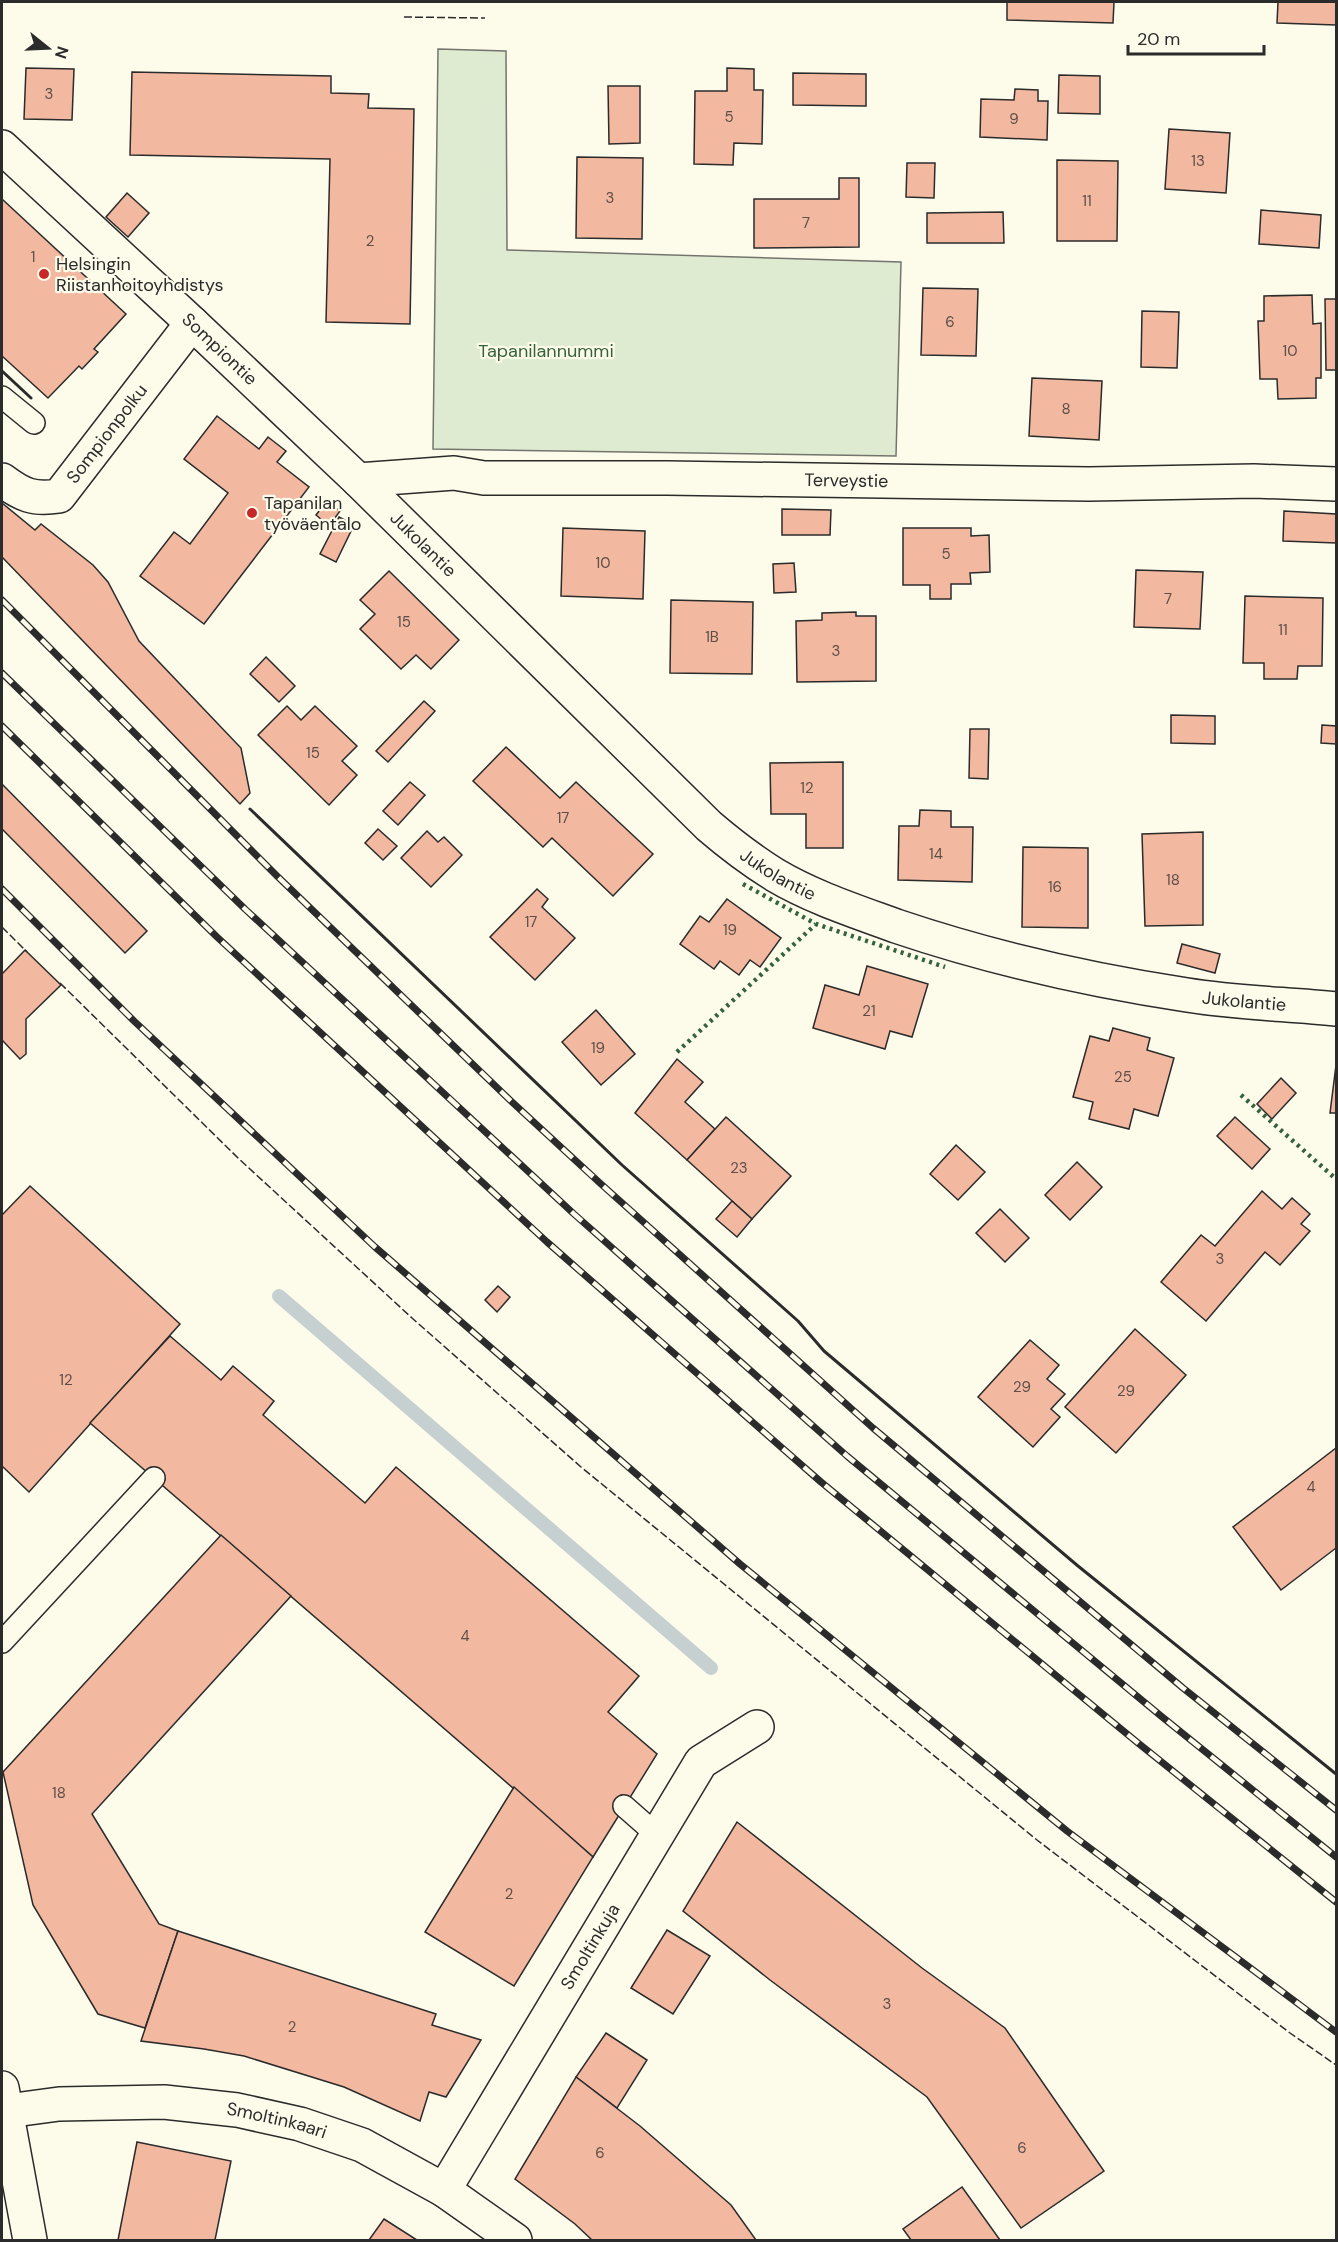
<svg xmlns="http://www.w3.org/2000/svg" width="1338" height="2242" font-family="'DM Sans',sans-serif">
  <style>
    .green { fill: #deebd1; stroke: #74746e; stroke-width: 1.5 }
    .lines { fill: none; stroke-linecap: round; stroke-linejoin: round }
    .stream { stroke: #c7d0d0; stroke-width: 14 }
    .building { fill: #f2b8a0; stroke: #2b2b2b; stroke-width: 1.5 }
    .lane-casing { stroke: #2b2b2b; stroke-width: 24 }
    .street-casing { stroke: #2b2b2b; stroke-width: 36 }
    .lane { stroke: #fdfbea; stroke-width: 21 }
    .street { stroke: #fdfbea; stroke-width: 33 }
    .rail-casing { stroke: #2b2b2b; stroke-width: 7 }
    .rail { stroke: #fdfbea; stroke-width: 4.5; stroke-dasharray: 14; stroke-linecap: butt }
    .hedge { stroke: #34623c; stroke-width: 4.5; stroke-dasharray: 3 4.5; stroke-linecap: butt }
    .fence { stroke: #2b2b2b; stroke-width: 1.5; stroke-dasharray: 8 3; stroke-linecap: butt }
    .wall { stroke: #2b2b2b; stroke-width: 3 }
    .poi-dot { fill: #c62828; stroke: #fdfbea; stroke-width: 2 }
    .labels { text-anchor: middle; stroke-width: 4.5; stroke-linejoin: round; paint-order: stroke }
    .number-label { font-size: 15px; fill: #5d4e48 }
    .poi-label { font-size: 18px; fill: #2b2b2b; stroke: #fdfbea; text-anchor: start }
    .street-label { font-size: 18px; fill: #2b2b2b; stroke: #fdfbea }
    .park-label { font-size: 18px; fill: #34623c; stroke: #fdfbea }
  </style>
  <rect width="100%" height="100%" fill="#fdfbea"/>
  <polygon class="green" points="438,49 506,51 507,250 901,262 896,456 433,449"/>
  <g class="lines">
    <polyline class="stream" points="279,1296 711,1668"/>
  </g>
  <g class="building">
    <polygon points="1007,2 1114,2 1113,23 1007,20"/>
    <polygon points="1278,2 1336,2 1336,25 1277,23"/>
    <polygon points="26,68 74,69 72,120 24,119"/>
    <polygon points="727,68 754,69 754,90 763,90 762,144 734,143 733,165 694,164 695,91 727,91"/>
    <polygon points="132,72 331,76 331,93 369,94 368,108 414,109 410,324 326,322 330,159 130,155"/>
    <polygon points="793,73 866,74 866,106 793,105"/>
    <polygon points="1059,75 1100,76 1100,114 1058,113"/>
    <polygon points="608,86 640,86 640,143 609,144"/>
    <polygon points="1015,89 1038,90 1038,101 1048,101 1047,140 980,137 981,99 1014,100"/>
    <polygon points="1169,129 1230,133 1226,193 1165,189"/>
    <polygon points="577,157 643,158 642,239 576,238"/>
    <polygon points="1057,160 1118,161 1117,241 1057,241"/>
    <polygon points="907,163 935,163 934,198 906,197"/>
    <polygon points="839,178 859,178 859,247 754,248 754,199 839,199"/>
    <polygon points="127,193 149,213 128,237 106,217"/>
    <polygon points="2,199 126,314 94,349 98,352 82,369 79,366 48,398 2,356"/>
    <polygon points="1261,210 1321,215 1319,248 1259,244"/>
    <polygon points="1003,212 1004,243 927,243 927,213"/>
    <polygon points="923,288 978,289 976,356 921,355"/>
    <polygon points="1312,295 1313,324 1321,323 1321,378 1316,378 1316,398 1278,399 1277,379 1260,379 1258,321 1264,321 1264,296"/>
    <polygon points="1325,299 1336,299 1336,370 1326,370"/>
    <polygon points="1142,311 1179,312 1177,368 1141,367"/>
    <polygon points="1032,378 1102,381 1099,440 1029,436"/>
    <polygon points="217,416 259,449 268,437 286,451 277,462 309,487 204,624 140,576 174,532 190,544 228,493 184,459"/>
    <polygon points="327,501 340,511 329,526 316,515"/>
    <polygon points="2,503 35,530 41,524 93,565 108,582 139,641 241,748 250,793 240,804 2,557"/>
    <polygon points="782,509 831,510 830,535 782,535"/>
    <polygon points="1284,511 1336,514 1336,543 1283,541"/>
    <polygon points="339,517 354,525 336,562 320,554"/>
    <polygon points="563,528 645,531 643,599 561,596"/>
    <polygon points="903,528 971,528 971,536 989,535 990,572 970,573 971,584 951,584 951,599 930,599 930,585 903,585"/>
    <polygon points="794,563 796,592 774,593 773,564"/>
    <polygon points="1136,570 1203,572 1200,629 1134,627"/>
    <polygon points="389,571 459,640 431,669 416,655 401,669 360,629 375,614 360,600"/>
    <polygon points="1245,596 1323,598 1322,666 1298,666 1297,679 1264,679 1264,663 1243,663"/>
    <polygon points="671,600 753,602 752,674 670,673"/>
    <polygon points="856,612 856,616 876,616 876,681 797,682 796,621 822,620 822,613"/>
    <polygon points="266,657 295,686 279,702 250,674"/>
    <polygon points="424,701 435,711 388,762 376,751"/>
    <polygon points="287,706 301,720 315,706 357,746 342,761 357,775 329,805 258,735"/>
    <polygon points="1171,715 1215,716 1215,744 1171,743"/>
    <polygon points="1322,725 1336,726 1336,744 1321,743"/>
    <polygon points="970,729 989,729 988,779 969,778"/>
    <polygon points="506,747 560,798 576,782 653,854 613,896 552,838 543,847 473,781"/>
    <polygon points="843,762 843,848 806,848 806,814 771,814 770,763"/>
    <polygon points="410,782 425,795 398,825 383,811"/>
    <polygon points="2,784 147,931 125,953 2,829"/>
    <polygon points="920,810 951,811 951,827 973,827 972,882 898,880 899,826 919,826"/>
    <polygon points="378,829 397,846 383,860 365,843"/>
    <polygon points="427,831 438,842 444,837 462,855 431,887 401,858"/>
    <polygon points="1203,832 1203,925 1145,926 1142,834"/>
    <polygon points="1023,847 1088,848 1088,928 1022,927"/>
    <polygon points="537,889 548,899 542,907 575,938 535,980 490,937"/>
    <polygon points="727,899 781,938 760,967 750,960 739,975 720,961 714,969 680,944 700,916 709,922"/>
    <polygon points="1182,944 1220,954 1215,973 1177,963"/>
    <polygon points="25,950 61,985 26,1019 26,1054 20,1059 2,1040 2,974"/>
    <polygon points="867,966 928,984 912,1037 890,1031 885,1049 813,1028 825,985 859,995"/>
    <polygon points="596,1010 635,1054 601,1085 562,1042"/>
    <polygon points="1113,1028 1150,1038 1147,1050 1174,1058 1158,1116 1134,1109 1129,1129 1089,1119 1093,1102 1073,1097 1090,1036 1109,1041"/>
    <polygon points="677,1059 703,1082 685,1102 715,1129 687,1160 635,1113"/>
    <polygon points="1336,1065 1336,1113 1330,1113"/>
    <polygon points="1281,1078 1296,1093 1272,1119 1257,1104"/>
    <polygon points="726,1117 791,1176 752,1219 687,1160"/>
    <polygon points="1235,1117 1270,1149 1252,1169 1217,1136"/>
    <polygon points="956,1145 985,1172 958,1200 930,1174"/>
    <polygon points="1077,1162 1102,1187 1070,1220 1045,1195"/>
    <polygon points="30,1186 180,1324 29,1492 2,1466 2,1215"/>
    <polygon points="1262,1191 1282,1209 1292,1198 1310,1214 1301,1224 1310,1231 1280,1265 1265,1252 1206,1321 1161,1282 1201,1235 1215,1246"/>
    <polygon points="732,1201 752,1219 737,1237 716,1219"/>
    <polygon points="1000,1209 1029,1238 1005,1262 976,1233"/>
    <polygon points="498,1286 510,1297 497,1312 485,1300"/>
    <polygon points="1135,1329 1186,1375 1116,1453 1065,1407"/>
    <polygon points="170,1336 221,1380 233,1366 254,1384 274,1401 263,1415 365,1503 396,1467 639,1676 608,1712 657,1754 593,1857 90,1423"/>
    <polygon points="1030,1340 1059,1365 1047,1379 1065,1394 1051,1409 1060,1417 1033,1447 978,1397"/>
    <polygon points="1336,1448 1336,1548 1281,1590 1233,1527"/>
    <polygon points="221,1535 291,1596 92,1814 159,1924 178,1931 145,2028 98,2014 33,1905 3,1772"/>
    <polygon points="514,1787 593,1857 514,1986 425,1932"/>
    <polygon points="737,1822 922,1968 1005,2028 1104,2171 1021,2228 927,2097 770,1980 683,1911"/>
    <polygon points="667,1930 710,1956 673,2014 631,1988"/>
    <polygon points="178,1931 436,2014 432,2025 481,2040 446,2097 429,2092 420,2121 344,2087 244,2056 204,2049 141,2041"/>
    <polygon points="606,2033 647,2060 617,2108 576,2077"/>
    <polygon points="576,2077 640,2126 731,2205 756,2240 592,2240 575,2224 515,2179"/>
    <polygon points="137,2142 231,2161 215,2240 118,2240"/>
    <polygon points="962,2187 1000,2240 911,2240 903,2229"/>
    <polygon points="384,2219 417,2240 369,2240"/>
  </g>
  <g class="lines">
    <defs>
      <g id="lane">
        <polyline points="2,397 34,423"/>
        <polyline points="2,1642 154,1478"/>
        <polyline points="624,1806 657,1835"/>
      </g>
      <g id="street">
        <path id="s1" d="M2,147L192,323L358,480L709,826C730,844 751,860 775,875C812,897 855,911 896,926C991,958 1088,980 1187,995C1237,1003 1287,1004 1336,1009"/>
        <path id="s2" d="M2,480C22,495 33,500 59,496L192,323"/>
        <path id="s3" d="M358,480L454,473L484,478H667L1089,484L1254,481L1336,484"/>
        <polyline points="2,2088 30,2240"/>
        <path id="s4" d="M7,2111L59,2104L164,2102L237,2110L300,2124L362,2145L444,2190L515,2240"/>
        <path id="s5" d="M444,2190L701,1762L757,1727"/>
      </g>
    </defs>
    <use href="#lane" class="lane-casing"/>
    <use href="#street" class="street-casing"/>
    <use href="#lane" class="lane"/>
    <use href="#street" class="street"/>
    <defs>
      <g id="rail">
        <polyline points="2,600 277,876 512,1102 601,1184 873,1428 1183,1688 1336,1810"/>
        <polyline points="2,673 245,909 574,1214 847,1456 1161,1716 1336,1857"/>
        <polyline points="2,726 217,937 547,1242 821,1482 1138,1743 1336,1902"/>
        <polyline points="2,889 134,1021 375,1247 740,1564 1067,1831 1336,2032"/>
      </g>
    </defs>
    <use href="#rail" class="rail-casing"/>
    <use href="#rail" class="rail"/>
    <g class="hedge">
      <polyline points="743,884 816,924 945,967"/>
      <polyline points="677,1052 816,924"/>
      <polyline points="1241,1095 1336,1179"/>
    </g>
    <g class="fence">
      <polyline points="404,17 485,18"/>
      <polyline points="2,927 27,952"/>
      <polyline points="60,983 238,1158 412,1318 581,1467 1037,1840 1290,2033 1336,2065"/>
    </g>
    <g class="wall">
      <polyline points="2,371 31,398"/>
      <polyline points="250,809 622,1165 798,1321 824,1351 1078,1566 1336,1774"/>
    </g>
  </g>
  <g class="poi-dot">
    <circle cx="44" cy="274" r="6"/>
    <circle cx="252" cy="513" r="6"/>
  </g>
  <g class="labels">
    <g class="number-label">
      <text x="49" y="99">3</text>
      <text x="729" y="122">5</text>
      <text x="1014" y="124">9</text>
      <text x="1198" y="166">13</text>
      <text x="610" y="203">3</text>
      <text x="1087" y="206">11</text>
      <text x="806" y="228">7</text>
      <text x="370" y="246">2</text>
      <text x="33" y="262">1</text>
      <text x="950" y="327">6</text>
      <text x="1290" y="356">10</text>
      <text x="1066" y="414">8</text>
      <text x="946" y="559">5</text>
      <text x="603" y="568">10</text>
      <text x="1168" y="604">7</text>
      <text x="404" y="627">15</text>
      <text x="1283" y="635">11</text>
      <text x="712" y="642">1B</text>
      <text x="836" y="656">3</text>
      <text x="313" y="758">15</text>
      <text x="807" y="793">12</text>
      <text x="563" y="823">17</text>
      <text x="936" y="859">14</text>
      <text x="1173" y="885">18</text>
      <text x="1055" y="892">16</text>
      <text x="531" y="927">17</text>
      <text x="730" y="935">19</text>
      <text x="869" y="1016">21</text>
      <text x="598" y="1053">19</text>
      <text x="1123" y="1082">25</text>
      <text x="739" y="1173">23</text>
      <text x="1220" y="1264">3</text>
      <text x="66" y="1385">12</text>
      <text x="1022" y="1392">29</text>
      <text x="1126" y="1396">29</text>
      <text x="1311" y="1492">4</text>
      <text x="465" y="1641">4</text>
      <text x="59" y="1798">18</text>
      <text x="509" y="1899">2</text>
      <text x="887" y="2009">3</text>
      <text x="292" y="2032">2</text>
      <text x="1022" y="2153">6</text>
      <text x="600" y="2158">6</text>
    </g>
    <g class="poi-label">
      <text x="56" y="270">Helsingin<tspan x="56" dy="21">Riistanhoitoyhdistys</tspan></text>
      <text x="264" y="509">Tapanilan<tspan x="264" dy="21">työväentalo</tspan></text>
    </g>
    <g class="street-label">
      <text dy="6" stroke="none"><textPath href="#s1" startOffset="297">Sompiontie</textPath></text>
      <text dy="6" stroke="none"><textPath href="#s2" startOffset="140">Sompionpolku</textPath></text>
      <text dy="6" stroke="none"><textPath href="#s3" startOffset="489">Terveystie</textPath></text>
      <text dy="6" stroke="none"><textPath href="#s1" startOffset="579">Jukolantie</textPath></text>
      <text dy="6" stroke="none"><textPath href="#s1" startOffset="1065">Jukolantie</textPath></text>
      <text dy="6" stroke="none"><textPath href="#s1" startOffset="1551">Jukolantie</textPath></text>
      <text dy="6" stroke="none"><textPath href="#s5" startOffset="284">Smoltinkuja</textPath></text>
      <text dy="6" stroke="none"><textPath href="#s4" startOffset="272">Smoltinkaari</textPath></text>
    </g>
    <g class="park-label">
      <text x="546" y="357">Tapanilannummi</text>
    </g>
  </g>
  <rect width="1338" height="2242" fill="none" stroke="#2b2b2b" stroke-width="6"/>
  <g transform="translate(48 48) rotate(108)" stroke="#fdfbea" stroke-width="4.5" paint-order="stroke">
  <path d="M0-4.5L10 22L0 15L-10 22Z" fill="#2b2b2b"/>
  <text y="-9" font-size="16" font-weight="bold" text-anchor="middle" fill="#2b2b2b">N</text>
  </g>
  <path d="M1128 45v9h136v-9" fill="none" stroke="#2b2b2b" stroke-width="3"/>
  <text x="1137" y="45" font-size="18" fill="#2b2b2b" stroke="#fdfbea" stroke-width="4.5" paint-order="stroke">20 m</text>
</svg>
